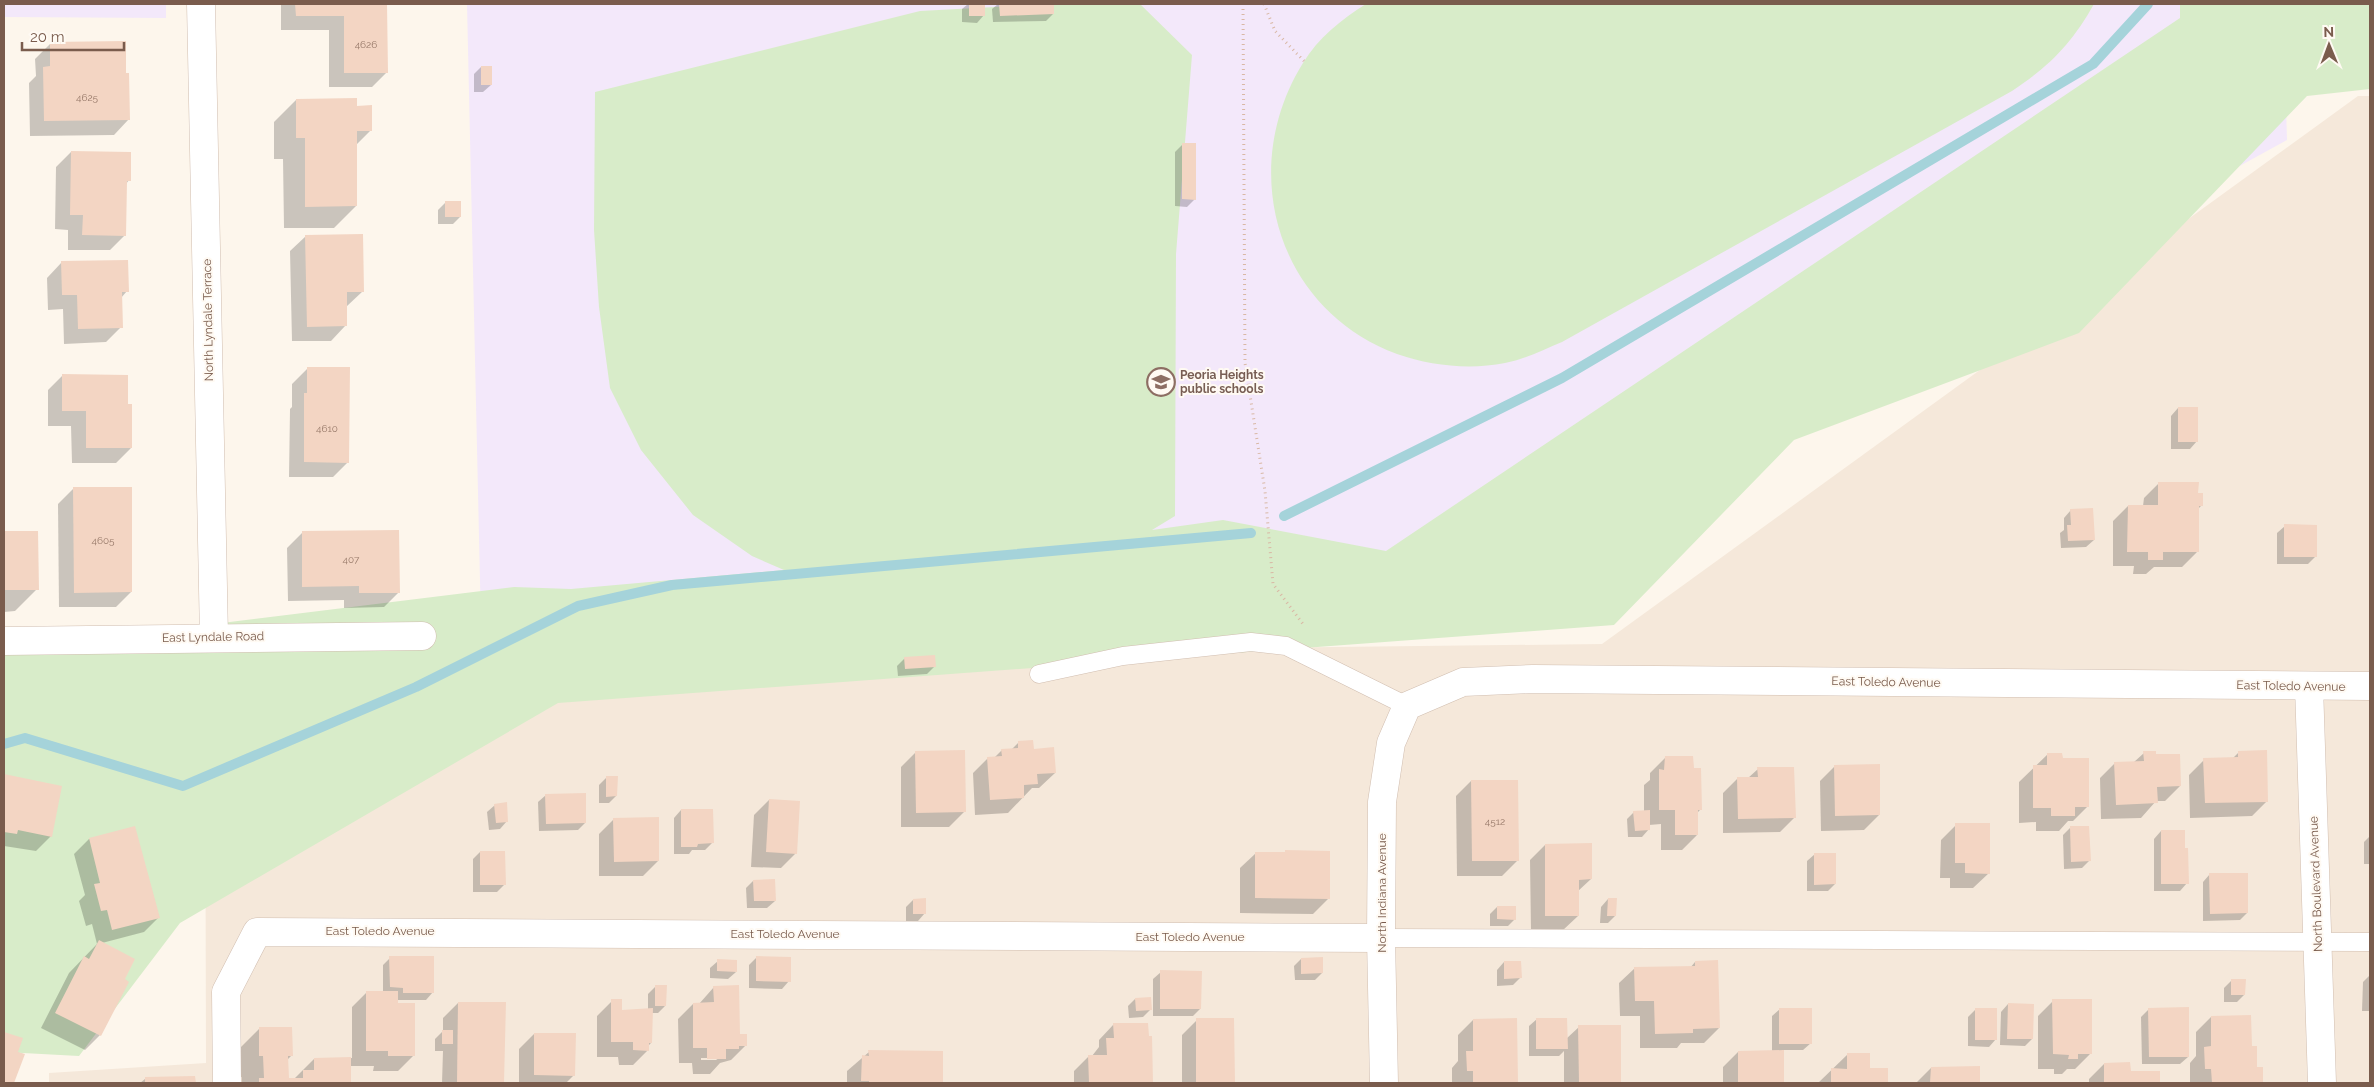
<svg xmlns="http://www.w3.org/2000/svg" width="2374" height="1087" font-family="Raleway,sans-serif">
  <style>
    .residential { fill: #f5e8da }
    .education { fill: #f3e8fa }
    .green { fill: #d8ecc9 }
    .shadow { fill: #0003; fill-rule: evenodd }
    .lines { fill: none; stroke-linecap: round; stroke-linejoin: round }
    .stream { stroke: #a5d3da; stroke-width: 10 }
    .building { fill: #f3d5c3 }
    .lane-casing { stroke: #d1beb0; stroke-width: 19 }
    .street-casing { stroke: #d1beb0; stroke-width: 29 }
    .path { stroke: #d9b8a5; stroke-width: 3; stroke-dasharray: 1 4; stroke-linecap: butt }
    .lane { stroke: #fff; stroke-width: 18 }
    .street { stroke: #fff; stroke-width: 28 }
    .labels { text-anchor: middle; stroke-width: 4; stroke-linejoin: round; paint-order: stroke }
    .number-label { font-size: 10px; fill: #987a6a }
    .street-label { font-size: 12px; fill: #7a5c4d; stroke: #fffaf3 }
    .education-label { font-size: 12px; font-weight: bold; fill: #785e54; stroke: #fffaf3; text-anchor: start }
  </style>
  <rect width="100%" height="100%" fill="#fdf6ec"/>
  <polygon class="residential" points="2358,96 2370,96 2370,1083 49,1083 49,1073 206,1063 205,660 1602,644"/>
  <g class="education">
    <polygon points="4,4 166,4 166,18 4,17"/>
    <polygon points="467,4 2283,4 2287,140 1396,630 481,625"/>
  </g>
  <g class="green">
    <polygon points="1051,4 1140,4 1192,55 1176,254 1175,516 1152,530 1223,520 1386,551 2180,18 2180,4 2370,4 2370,89 2307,96 2079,333 1794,440 1614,625 558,703 180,923 79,1056 4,1052 4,650 514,587 571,589 784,570 752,556 693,515 641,450 610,388 599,307 594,230 595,92 920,11"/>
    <path d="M1366,4H2094C2072,43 2050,66 2012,91L1562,342C1543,350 1525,359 1505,363C1470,370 1431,366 1397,354C1276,309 1237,169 1303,63C1318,38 1342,19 1366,4Z"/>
  </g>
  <g class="shadow">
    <polygon points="281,4 386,4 387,72 372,87 329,87 329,30 281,30"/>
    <polygon points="968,4 984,4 984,15 977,23 962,22 962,9"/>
    <polygon points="998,4 1053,4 1053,14 1046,21 993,22 992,9"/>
    <polygon points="50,44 125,74 129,119 114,135 30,136 29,83 36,76 35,59"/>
    <polygon points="481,67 491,85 483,92 474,92 474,74"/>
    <polygon points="296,100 355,107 371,130 356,145 356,206 334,228 284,228 283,159 274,159 274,122"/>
    <polygon points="1182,145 1195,199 1187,207 1175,206 1175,152"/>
    <polygon points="71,152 129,180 126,184 125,235 110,250 68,250 68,230 55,229 56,167"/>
    <polygon points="445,203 460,217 453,224 438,224 438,210"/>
    <polygon points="306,236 363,291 346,307 346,325 331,341 292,341 290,251"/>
    <polygon points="62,262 127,291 121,298 121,327 106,342 64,344 63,309 48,310 47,278"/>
    <polygon points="307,369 348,462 333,477 289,477 290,409 292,407 292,384"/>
    <polygon points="63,375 131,448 116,463 72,463 71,426 48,426 48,390"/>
    <polygon points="2178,408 2197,441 2190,449 2171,449 2171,416"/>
    <polygon points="2159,483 2197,494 2202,505 2198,509 2197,552 2182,567 2154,567 2146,574 2133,574 2134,566 2113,566 2113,521 2128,506 2143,506 2144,498"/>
    <polygon points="73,489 131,592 116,607 59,607 58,504"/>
    <polygon points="2071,510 2094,540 2086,547 2061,548 2060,533 2064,530 2064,518"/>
    <polygon points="2285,526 2316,556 2308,564 2277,564 2277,533"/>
    <polygon points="4,532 37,532 37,589 15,611 4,612"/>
    <polygon points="302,533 399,592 384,607 344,608 344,600 288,601 287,548"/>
    <polygon points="905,658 935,666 927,674 898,676 897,666"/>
    <polygon points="1019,742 1032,750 1055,773 1039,788 1032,788 1008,813 975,815 973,773 988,758 994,758 1002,750 1011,750"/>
    <polygon points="916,752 964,812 949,827 901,827 901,767"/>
    <polygon points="2239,752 2267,801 2252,816 2190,818 2189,775 2204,760 2232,759"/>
    <polygon points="2144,753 2180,786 2165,801 2156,801 2141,818 2101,819 2100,778 2115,763 2134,762"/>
    <polygon points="2048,754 2061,759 2088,806 2073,821 2068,821 2059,831 2036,831 2036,822 2019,823 2019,782"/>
    <polygon points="1665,758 1700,810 1697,813 1697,835 1682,850 1661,850 1661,824 1649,825 1649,829 1642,837 1628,837 1627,819 1634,812 1644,811 1644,785 1650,780 1650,773"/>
    <polygon points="1835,766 1879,815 1864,830 1821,831 1820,781"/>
    <polygon points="1758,769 1795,817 1780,832 1723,833 1723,793 1738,778 1748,778"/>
    <polygon points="4,775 61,787 51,836 36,851 4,846"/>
    <polygon points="607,777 616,796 609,803 599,803 599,785"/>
    <polygon points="1471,781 1517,861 1502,876 1457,876 1456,796"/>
    <polygon points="546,795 585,823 578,830 539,831 538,802"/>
    <polygon points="769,800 796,853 781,868 751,867 754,815"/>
    <polygon points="495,805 507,821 500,829 489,830 487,812"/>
    <polygon points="681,810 712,843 705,850 692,850 689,854 674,854 674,818"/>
    <polygon points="614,819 658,861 643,876 599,876 599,834"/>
    <polygon points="1956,825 1989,873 1973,888 1950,888 1950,878 1940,878 1941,840"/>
    <polygon points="134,827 159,917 144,932 102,943 100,1035 85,1050 41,1028 69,973 97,944 92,924 86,926 79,901 85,895 74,854 89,839"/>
    <polygon points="2070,828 2090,860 2082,868 2064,869 2063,835"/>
    <polygon points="2161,831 2187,883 2180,891 2154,891 2154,839"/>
    <polygon points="2370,836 2370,864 2364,864 2364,842"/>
    <polygon points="1545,845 1591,879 1577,892 1578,916 1562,931 1531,931 1530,860"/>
    <polygon points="480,852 504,885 497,892 473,892 473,859"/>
    <polygon points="1256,853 1328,899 1313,914 1240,913 1240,868"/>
    <polygon points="1815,854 1835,884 1828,891 1807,891 1807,861"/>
    <polygon points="2210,874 2247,913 2240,920 2203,921 2203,882"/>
    <polygon points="753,881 775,901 767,908 747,908 746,888"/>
    <polygon points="1608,899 1615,916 1608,923 1600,923 1601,907"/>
    <polygon points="913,900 925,913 918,921 906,921 906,907"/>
    <polygon points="1497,907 1515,919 1508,926 1490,926 1490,914"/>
    <polygon points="390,958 433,992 426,1000 396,1000 413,1056 398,1071 373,1071 374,1066 350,1066 350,1083 242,1083 242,1077 238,1078 237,1051 259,1029 292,1055 287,1060 288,1080 294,1079 314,1059 352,1058 352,1007 367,992 383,992 383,965"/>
    <polygon points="756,958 789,981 782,989 749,988 749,965"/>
    <polygon points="1301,959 1322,973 1315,980 1295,980 1294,966"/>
    <polygon points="718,961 736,972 728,979 710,978 710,968"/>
    <polygon points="1504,962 1520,978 1513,985 1497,986 1497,970"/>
    <polygon points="1695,962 1719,1028 1704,1043 1681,1043 1677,1048 1640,1048 1640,1016 1620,1016 1619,983 1635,968 1690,968"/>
    <polygon points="1161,972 1200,1009 1193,1016 1153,1016 1153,979"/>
    <polygon points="2370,975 2370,1011 2362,1011 2363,982"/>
    <polygon points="2232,980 2244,995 2237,1002 2224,1002 2224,988"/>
    <polygon points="656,986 665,1006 658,1013 652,1013 651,1043 648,1046 648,1050 633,1065 619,1065 618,1057 597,1057 597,1016 612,1001 621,1011 648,1010 648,994"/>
    <path d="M714,987L739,1036L746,1045L731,1060L720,1063L710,1074H693L692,1063H679L678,1019L693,1004H699ZM701,1058H719L716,1060H701Z"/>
    <polygon points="1135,999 1150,1010 1143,1017 1129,1018 1128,1006"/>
    <polygon points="2053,1001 2090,1054 2075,1069 2067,1069 2062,1074 2054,1074 2054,1069 2038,1069 2038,1016"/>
    <polygon points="458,1003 505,1003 503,1083 442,1083 443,1051 435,1051 435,1039 443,1031 443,1018"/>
    <polygon points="2008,1004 2032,1039 2025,1046 2000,1045 2001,1012"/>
    <polygon points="1780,1009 1811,1043 1803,1050 1782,1050 1783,1083 1723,1083 1723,1067 1738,1052 1772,1052 1772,1016"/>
    <polygon points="1976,1009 1996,1039 1989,1047 1968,1046 1968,1017"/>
    <polygon points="2149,1009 2188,1057 2180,1064 2142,1064 2141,1017"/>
    <polygon points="2211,1017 2250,1048 2256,1068 2262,1068 2262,1083 2190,1083 2190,1063 2196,1056 2196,1032"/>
    <polygon points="1537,1019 1566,1039 1579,1027 1620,1026 1620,1083 1564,1083 1564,1051 1559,1056 1529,1056 1529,1026"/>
    <polygon points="1197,1020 1233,1020 1233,1083 1182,1083 1182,1035"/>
    <polygon points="1473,1020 1516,1020 1517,1083 1452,1083 1452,1068 1458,1061 1458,1035"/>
    <polygon points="1114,1024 1150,1038 1152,1083 1074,1083 1074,1071 1089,1056 1092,1056 1099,1047 1099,1040"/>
    <polygon points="4,1033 21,1039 16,1052 23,1054 13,1083 4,1083"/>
    <polygon points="534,1034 574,1075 566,1083 519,1083 519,1049"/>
    <polygon points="869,1052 942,1052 942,1083 847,1083 847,1071"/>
    <polygon points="1847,1055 1868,1069 1887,1069 1887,1083 1818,1083"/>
    <polygon points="2104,1064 2129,1072 2159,1073 2159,1083 2089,1083 2089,1079"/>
    <polygon points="1931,1068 1978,1068 1978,1083 1916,1083"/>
    <polygon points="194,1078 194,1083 140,1083 145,1079"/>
  </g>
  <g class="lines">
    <g class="stream">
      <polyline points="1284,516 1562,378 2093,64 2148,4"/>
      <polyline points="4,744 25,738 183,786 416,687 578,606 672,585 1251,533"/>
    </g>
  </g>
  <g class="building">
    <polygon points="295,4 387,4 388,73 344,73 344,16 296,16"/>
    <rect x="969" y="4" width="16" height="12"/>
    <polygon points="999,4 1054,4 1054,14 1000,16"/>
    <polygon points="126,41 126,73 129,73 130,120 44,121 43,67 50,66 50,42"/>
    <rect x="481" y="66" width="11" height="19"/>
    <polygon points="357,98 357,106 372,105 372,131 357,131 357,206 305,207 305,138 296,138 296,99"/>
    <polygon points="1182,143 1196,143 1196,200 1182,199"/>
    <polygon points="71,151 131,152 131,181 127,181 126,236 82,235 83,215 70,215"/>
    <rect x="445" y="201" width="16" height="16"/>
    <polygon points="363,234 364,292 347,292 347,326 307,327 305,235"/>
    <polygon points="128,260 129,292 122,292 123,328 78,329 77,295 62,295 61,261"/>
    <polygon points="307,367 350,367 349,463 304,462 304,393 307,393"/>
    <polygon points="62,374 128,375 128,404 132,404 132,448 86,448 86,411 62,411"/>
    <rect x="2178" y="407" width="20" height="35"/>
    <polygon points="2158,482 2199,482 2198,493 2203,493 2203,506 2199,506 2199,552 2163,552 2163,560 2148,560 2148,552 2127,552 2128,505 2158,505"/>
    <polygon points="73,487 132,487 132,592 74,593"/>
    <polygon points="2093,508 2095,540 2068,541 2067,525 2071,525 2070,509"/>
    <polygon points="2284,524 2317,525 2317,557 2284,557"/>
    <polygon points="399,530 400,593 359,593 359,586 302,587 302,531"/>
    <polygon points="4,531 38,531 39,590 4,590"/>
    <polygon points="935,655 936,667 905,669 904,657"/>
    <polygon points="1033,740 1034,749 1054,747 1056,773 1037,774 1038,784 1024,785 1024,798 990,800 987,757 1002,756 1001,749 1018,748 1018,741"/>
    <polygon points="965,750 966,812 916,813 915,751"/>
    <polygon points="2267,750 2268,802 2205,803 2203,758 2238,757 2238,751"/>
    <polygon points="2143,751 2156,751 2156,754 2180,754 2181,786 2157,787 2158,803 2116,805 2114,762 2144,761"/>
    <polygon points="2047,753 2062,753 2063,758 2089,758 2089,807 2075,807 2075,816 2051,816 2051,808 2033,808 2033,765 2047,765"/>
    <polygon points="1665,756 1693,756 1694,768 1701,768 1702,810 1698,810 1698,835 1675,835 1675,810 1659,810 1659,769 1664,770"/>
    <polygon points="1880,764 1880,815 1835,816 1834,765"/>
    <polygon points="1757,767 1794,767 1796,818 1738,819 1737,777 1758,777"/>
    <polygon points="4,774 62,786 52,837 18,830 17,834 4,832"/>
    <polygon points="606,776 618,776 617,796 606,797"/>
    <polygon points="1471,780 1518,780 1519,861 1472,861"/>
    <polygon points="586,793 586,823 546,824 545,794"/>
    <polygon points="769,799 800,801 797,854 766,852"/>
    <polygon points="507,802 508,822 496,823 494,804"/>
    <polygon points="681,809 713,809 714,843 698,844 697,847 681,847"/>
    <polygon points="1650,810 1650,830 1635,831 1633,811"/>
    <polygon points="659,817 659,861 614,862 613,818"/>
    <polygon points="1955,823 1990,823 1990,874 1965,873 1965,863 1955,863"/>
    <polygon points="135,826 160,918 112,930 107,910 101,911 94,884 100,883 89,838"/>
    <polygon points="2070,826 2089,826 2091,861 2071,862"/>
    <polygon points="2161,830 2185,830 2185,848 2188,848 2189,884 2161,884"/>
    <polygon points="1592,843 1592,879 1579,880 1579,916 1545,916 1545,844"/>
    <polygon points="1285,850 1330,851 1330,899 1255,898 1255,852 1285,852"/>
    <polygon points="480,851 505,851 506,885 480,885"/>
    <polygon points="1814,853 1836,853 1836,884 1814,885"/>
    <polygon points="2209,873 2248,873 2248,913 2210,914"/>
    <polygon points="775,879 776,901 754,901 753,880"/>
    <polygon points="926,898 926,914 913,914 913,899"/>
    <polygon points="1608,898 1617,898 1616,916 1607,916"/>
    <polygon points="1497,906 1516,906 1516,920 1497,919"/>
    <polygon points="99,940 135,959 125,979 129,982 101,1036 55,1013 84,956 89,959"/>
    <polygon points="389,956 434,956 434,993 403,993 403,988 390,987"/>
    <polygon points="756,956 791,957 791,982 756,981"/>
    <polygon points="1323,957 1323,973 1301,974 1301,958"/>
    <polygon points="717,959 737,960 737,972 717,971"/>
    <polygon points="1718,960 1720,1028 1693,1029 1693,1033 1655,1034 1654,1001 1635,1001 1634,967 1695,966 1695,961"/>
    <polygon points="1504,961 1521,961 1522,978 1504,979"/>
    <polygon points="1160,970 1202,971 1201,1009 1160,1009"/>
    <polygon points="2231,979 2246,979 2245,995 2231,995"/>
    <polygon points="655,985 667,985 666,1006 655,1006"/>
    <polygon points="739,985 740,1034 747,1034 747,1046 739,1046 739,1049 726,1049 726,1059 707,1059 707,1048 693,1048 693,1003 714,1002 713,986"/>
    <polygon points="366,991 398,991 398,1003 415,1003 415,1056 388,1056 388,1051 366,1051"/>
    <polygon points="1151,997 1152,1010 1136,1011 1135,998"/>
    <polygon points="611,999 622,999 622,1010 653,1008 652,1043 649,1043 649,1051 633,1050 633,1042 611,1042"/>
    <polygon points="2052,999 2092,999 2092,1054 2078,1054 2078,1059 2068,1059 2069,1055 2053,1054"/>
    <polygon points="458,1002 506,1002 504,1083 457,1083"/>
    <polygon points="2008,1003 2034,1004 2033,1039 2007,1039"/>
    <polygon points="2189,1007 2189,1057 2149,1057 2148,1008"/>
    <rect x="1779" y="1008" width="33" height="36"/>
    <rect x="1975" y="1008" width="22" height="32"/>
    <polygon points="2251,1015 2252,1046 2257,1046 2257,1067 2263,1067 2263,1083 2212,1083 2211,1069 2205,1069 2204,1047 2211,1046 2211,1016"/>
    <polygon points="1196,1018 1234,1018 1235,1083 1196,1083"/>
    <polygon points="1517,1018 1518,1083 1473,1083 1473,1071 1467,1071 1466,1051 1473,1051 1473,1019"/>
    <polygon points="1536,1018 1567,1018 1568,1049 1536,1049"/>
    <polygon points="1113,1023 1148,1023 1149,1036 1152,1036 1153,1083 1089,1083 1088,1055 1107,1055 1106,1038 1114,1038"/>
    <polygon points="1578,1025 1621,1025 1621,1083 1579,1083"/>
    <polygon points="259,1027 292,1027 293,1056 288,1056 289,1078 303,1078 303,1070 314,1070 314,1058 351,1057 351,1083 259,1083 259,1078 264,1078 263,1056 259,1056"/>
    <rect x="442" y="1030" width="11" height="14"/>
    <polygon points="4,1032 23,1038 18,1052 25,1054 14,1083 4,1083"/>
    <polygon points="534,1033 576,1033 575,1076 534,1075"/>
    <polygon points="868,1050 943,1051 943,1083 869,1083 869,1081 861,1081 862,1055 869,1056"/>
    <polygon points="1784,1050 1784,1083 1738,1083 1738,1051"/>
    <polygon points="1847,1053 1870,1053 1870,1068 1888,1068 1888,1083 1831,1083 1831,1068 1847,1069"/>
    <polygon points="2130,1062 2131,1071 2160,1071 2160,1083 2104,1083 2104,1063"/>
    <polygon points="1980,1066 1980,1083 1930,1083 1931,1067"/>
    <polygon points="195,1076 196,1083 145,1083 145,1077"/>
  </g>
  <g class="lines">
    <defs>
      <g id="lane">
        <polyline points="1039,674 1123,656 1251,642 1286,646 1407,706"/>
        <polyline points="1381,938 2370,942"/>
      </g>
      <g id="street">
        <polyline points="201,4 214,637"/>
        <polyline points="4,641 422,636"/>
        <polyline points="2309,686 2322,1083"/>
        <polyline points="227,1083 226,992 257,932 1381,938"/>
        <polyline points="1384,1083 1381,938 1382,802 1391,743 1407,706 1463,682 1533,679 2370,686"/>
      </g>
    </defs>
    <use href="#lane" class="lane-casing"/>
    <use href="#street" class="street-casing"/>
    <g class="path">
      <polyline points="1243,4 1245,363 1265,491 1273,584 1303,624"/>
      <polyline points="1264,4 1275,31 1304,61"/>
    </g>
    <use href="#lane" class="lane"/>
    <use href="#street" class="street"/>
  </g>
  <defs>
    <symbol id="school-ring" viewBox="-11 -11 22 22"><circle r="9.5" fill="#fffaf3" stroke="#8d6e63" stroke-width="1.5"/><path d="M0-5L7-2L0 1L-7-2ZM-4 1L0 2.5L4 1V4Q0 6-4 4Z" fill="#8d6e63"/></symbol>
  </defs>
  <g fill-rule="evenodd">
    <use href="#school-ring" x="1145" y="366" width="32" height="32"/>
  </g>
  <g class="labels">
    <g class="number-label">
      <text x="366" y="48">4626</text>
      <text x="87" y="101">4625</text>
      <text x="327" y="432">4610</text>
      <text x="103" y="544">4605</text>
      <text x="351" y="563">407</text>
      <text x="1495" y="825">4512</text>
    </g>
    <g class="street-label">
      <text transform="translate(208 320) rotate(-91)" y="4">North Lyndale Terrace</text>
      <text transform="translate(213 637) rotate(-1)" y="4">East Lyndale Road</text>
      <text transform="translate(1886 682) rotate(1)" y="4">East Toledo Avenue</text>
      <text transform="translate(2291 686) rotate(1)" y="4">East Toledo Avenue</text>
      <text transform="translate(2316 884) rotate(-92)" y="4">North Boulevard Avenue</text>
      <text transform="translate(1382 893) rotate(-90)" y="4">North Indiana Avenue</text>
      <text x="380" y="935">East Toledo Avenue</text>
      <text x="785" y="938">East Toledo Avenue</text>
      <text x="1190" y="941">East Toledo Avenue</text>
    </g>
    <g class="education-label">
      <text x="1180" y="379">Peoria Heights<tspan x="1180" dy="14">public schools</tspan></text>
    </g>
  </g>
  <rect width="2374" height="1087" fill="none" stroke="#7a5c4d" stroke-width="10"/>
  <g transform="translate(2329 45) rotate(359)" stroke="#fffaf3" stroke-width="4" paint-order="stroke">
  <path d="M0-4L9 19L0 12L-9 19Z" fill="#7a5c4d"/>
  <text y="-8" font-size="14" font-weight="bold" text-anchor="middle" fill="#7a5c4d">N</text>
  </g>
  <path d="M22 42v8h102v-8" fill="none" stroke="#7a5c4d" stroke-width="2.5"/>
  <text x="30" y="42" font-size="15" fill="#7a5c4d" stroke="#fffaf3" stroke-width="4" paint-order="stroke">20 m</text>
</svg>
